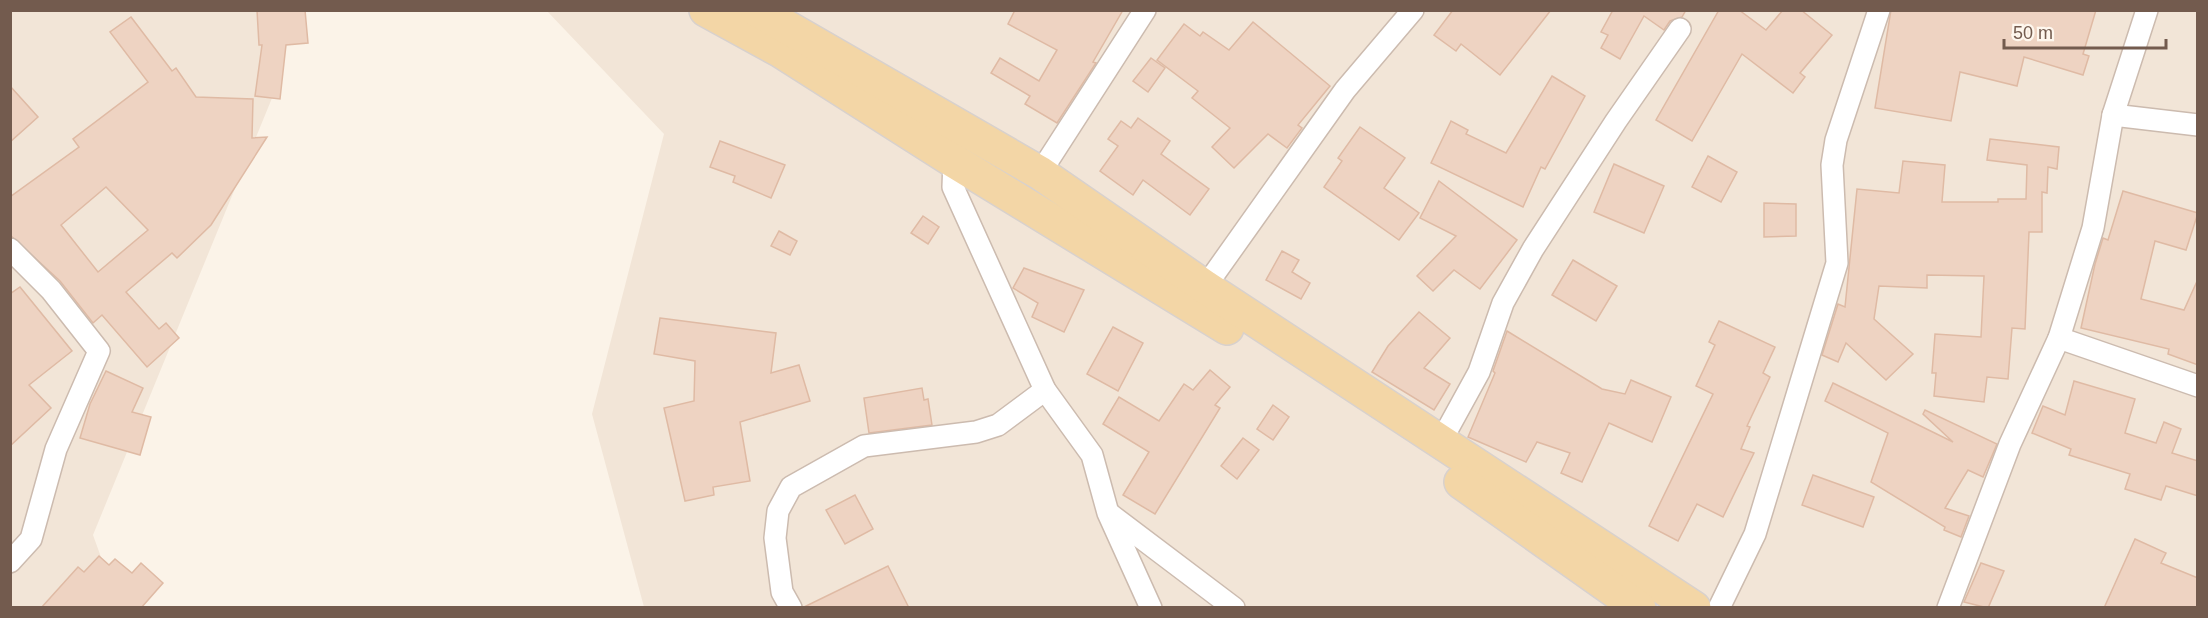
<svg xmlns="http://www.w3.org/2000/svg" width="2208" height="618" font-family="Arial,sans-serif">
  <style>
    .residential { fill: #f2e5d7 }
    .building { fill: #eed3c2; stroke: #dfbaa4; stroke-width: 1.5; fill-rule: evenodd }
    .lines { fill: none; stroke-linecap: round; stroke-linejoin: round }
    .street-casing { stroke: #ccbbaf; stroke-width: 24 }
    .primary-casing { stroke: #d8d1cd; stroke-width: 36 }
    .street { stroke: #fff; stroke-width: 21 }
    .primary { stroke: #f3d6a6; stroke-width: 33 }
  </style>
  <rect width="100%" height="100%" fill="#fbf3e8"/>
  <g class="residential">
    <polygon points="10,11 259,11 279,81 93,535 119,607 11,607"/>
    <polygon points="547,11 2197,11 2197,607 644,607 592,414 664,134"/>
  </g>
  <g class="building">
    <polygon points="257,10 305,10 308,43 286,45 280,99 255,96 262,45 259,45"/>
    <polygon points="1015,10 1123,10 1093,62 1096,63 1057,123 1025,104 1030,96 991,73 1000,58 1039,81 1057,50 1008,24"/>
    <polygon points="1453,10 1551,10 1500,75 1461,44 1456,51 1434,35"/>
    <polygon points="1613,10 1686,10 1682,17 1670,21 1664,30 1644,16 1620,59 1601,48 1608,35 1601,32"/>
    <polygon points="1719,10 1739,10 1766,30 1783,10 1801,10 1832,35 1800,73 1805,77 1793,93 1742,54 1692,141 1656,120"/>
    <polygon points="1891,10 2096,10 2083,54 2089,56 2083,75 2024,57 2017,86 1960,72 1951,121 1875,108"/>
    <path d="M131,17L172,71L176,68L196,97L253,99L252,138L267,137L211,225L177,258L172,253L126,292L159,329L166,323L179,338L147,367L102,315L93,323L60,281L10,235V197L79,147L73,139L148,82L110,32ZM106,187L148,230L98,272L61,225Z"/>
    <polygon points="1253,22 1330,86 1298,125 1302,128 1287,148 1268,134 1234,168 1212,147 1230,128 1192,98 1198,91 1157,60 1184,24 1200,36 1203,32 1229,50"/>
    <polygon points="1151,58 1165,68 1148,92 1133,81"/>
    <polygon points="1552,76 1585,96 1545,169 1541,167 1523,207 1431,163 1451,121 1468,130 1466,134 1506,153"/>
    <polygon points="10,86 38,117 10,142"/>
    <polygon points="1138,118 1170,141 1161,154 1209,189 1190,215 1143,180 1133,195 1100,171 1118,146 1108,139 1121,121 1131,128"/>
    <polygon points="1360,127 1405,158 1384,188 1419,213 1399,240 1324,187 1342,161 1338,158"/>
    <polygon points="1990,139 2059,147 2057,169 2048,167 2047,193 2042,192 2042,232 2029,232 2025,329 2012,328 2008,379 1987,377 1984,402 1934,396 1936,373 1932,373 1935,334 1981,337 1984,276 1927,275 1927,288 1879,286 1874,319 1913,354 1886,380 1846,343 1838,362 1822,355 1838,304 1845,307 1857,189 1899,193 1903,161 1945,165 1942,202 1998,202 1998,199 2026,199 2027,165 1987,160"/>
    <polygon points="720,141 785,165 771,198 733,182 735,176 710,167"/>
    <polygon points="1708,156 1737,172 1721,202 1692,187"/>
    <polygon points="1614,164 1664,186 1644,233 1594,212"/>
    <polygon points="1439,181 1517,240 1480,289 1454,270 1433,291 1417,276 1456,236 1420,218"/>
    <polygon points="2123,191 2198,213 2186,250 2155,241 2141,299 2184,310 2198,279 2198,365 2168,354 2169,349 2081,328 2095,264 2103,238 2108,240"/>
    <polygon points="1764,203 1796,204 1796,236 1764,237"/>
    <polygon points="923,216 939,227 928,244 911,233"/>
    <polygon points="779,231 797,241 790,255 771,246"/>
    <polygon points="1282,251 1299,260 1292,272 1310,283 1301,299 1266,280"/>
    <polygon points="1573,260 1617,286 1596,321 1552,295"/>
    <polygon points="1024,268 1084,290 1064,332 1032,317 1038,303 1013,288"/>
    <polygon points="20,287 72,351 29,385 51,408 10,446 10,294"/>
    <polygon points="1419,312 1450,338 1424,368 1450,384 1434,410 1372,372 1388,346"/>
    <polygon points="660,318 776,333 771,373 799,365 810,401 740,422 750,481 713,487 714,495 685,501 664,408 694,401 695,361 654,354"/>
    <polygon points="1719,321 1775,347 1763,373 1770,377 1747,426 1750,427 1741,449 1754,453 1723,517 1697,504 1678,541 1649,526 1713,394 1696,386 1715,345 1709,342"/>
    <polygon points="1113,327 1143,343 1118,391 1087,374"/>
    <polygon points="1507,331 1602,389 1625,394 1631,380 1671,397 1652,442 1609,423 1582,482 1561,473 1570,453 1537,442 1526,462 1468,437 1495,373 1493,371"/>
    <polygon points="1210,370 1230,387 1215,405 1220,408 1155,514 1123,495 1149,452 1103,424 1119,397 1159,421 1184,384 1193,390"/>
    <polygon points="106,371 143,388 132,412 151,417 140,455 80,438 90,404"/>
    <polygon points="2074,381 2135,399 2125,433 2156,443 2164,422 2181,429 2172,453 2198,461 2198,496 2166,486 2161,500 2125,489 2130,474 2069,455 2071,449 2032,433 2043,406 2065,415"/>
    <polygon points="1833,383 1953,442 1923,414 1925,410 1997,444 1983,477 1968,470 1945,508 1969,516 1961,537 1944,530 1945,527 1871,482 1888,433 1825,401"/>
    <polygon points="922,388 924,400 928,399 932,425 869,433 864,398"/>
    <polygon points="1273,405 1289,417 1273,440 1257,429"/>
    <polygon points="1243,438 1259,450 1237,479 1221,466"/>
    <polygon points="1813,475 1874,497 1863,527 1802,505"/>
    <polygon points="855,495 873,529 845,544 826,510"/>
    <polygon points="2135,539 2166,553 2161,563 2198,578 2198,608 2104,608"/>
    <polygon points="99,556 109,565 115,559 132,573 141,563 163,583 141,608 41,608 78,567 84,572"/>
    <polygon points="1981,563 2004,571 1988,608 1964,602"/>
    <polygon points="888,566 909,608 804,608 804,607"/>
  </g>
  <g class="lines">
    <defs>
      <g id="street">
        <polyline points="2113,115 2198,125"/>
        <polyline points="954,161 953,187 1045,390 1092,455 1108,513 1151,608"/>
        <polyline points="1040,173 1145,10"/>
        <polyline points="10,249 51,290 99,351 56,449 31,539 10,562"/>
        <polyline points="1205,287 1345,90 1413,10"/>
        <polyline points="2059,338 2198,386"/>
        <polyline points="1440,443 1479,372 1503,303 1533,249 1616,121 1680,29"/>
        <polyline points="1111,515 1234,608"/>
        <polyline points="791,608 782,592 775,538 778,511 791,487 864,446 976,432 998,425 1045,390"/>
        <polyline points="1719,608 1755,534 1837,263 1832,165 1836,140 1879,10"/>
        <polyline points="1948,608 2010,444 2059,338 2093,228 2113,115 2147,10"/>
      </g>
      <g id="primary">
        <polyline points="706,10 781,51 954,161 1227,328"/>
        <polyline points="757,10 1040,173 1205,287 1694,608"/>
        <polyline points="1461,482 1639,608"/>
      </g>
    </defs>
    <use href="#street" class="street-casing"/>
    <use href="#primary" class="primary-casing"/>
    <use href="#street" class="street"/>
    <use href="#primary" class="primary"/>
  </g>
  <rect width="2208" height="618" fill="none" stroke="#735b4e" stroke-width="24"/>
  <path d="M2004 39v9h162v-9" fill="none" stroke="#735b4e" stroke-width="3"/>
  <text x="2013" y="39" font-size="18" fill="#735b4e" stroke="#fef7ee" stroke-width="4.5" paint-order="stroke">50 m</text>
</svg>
